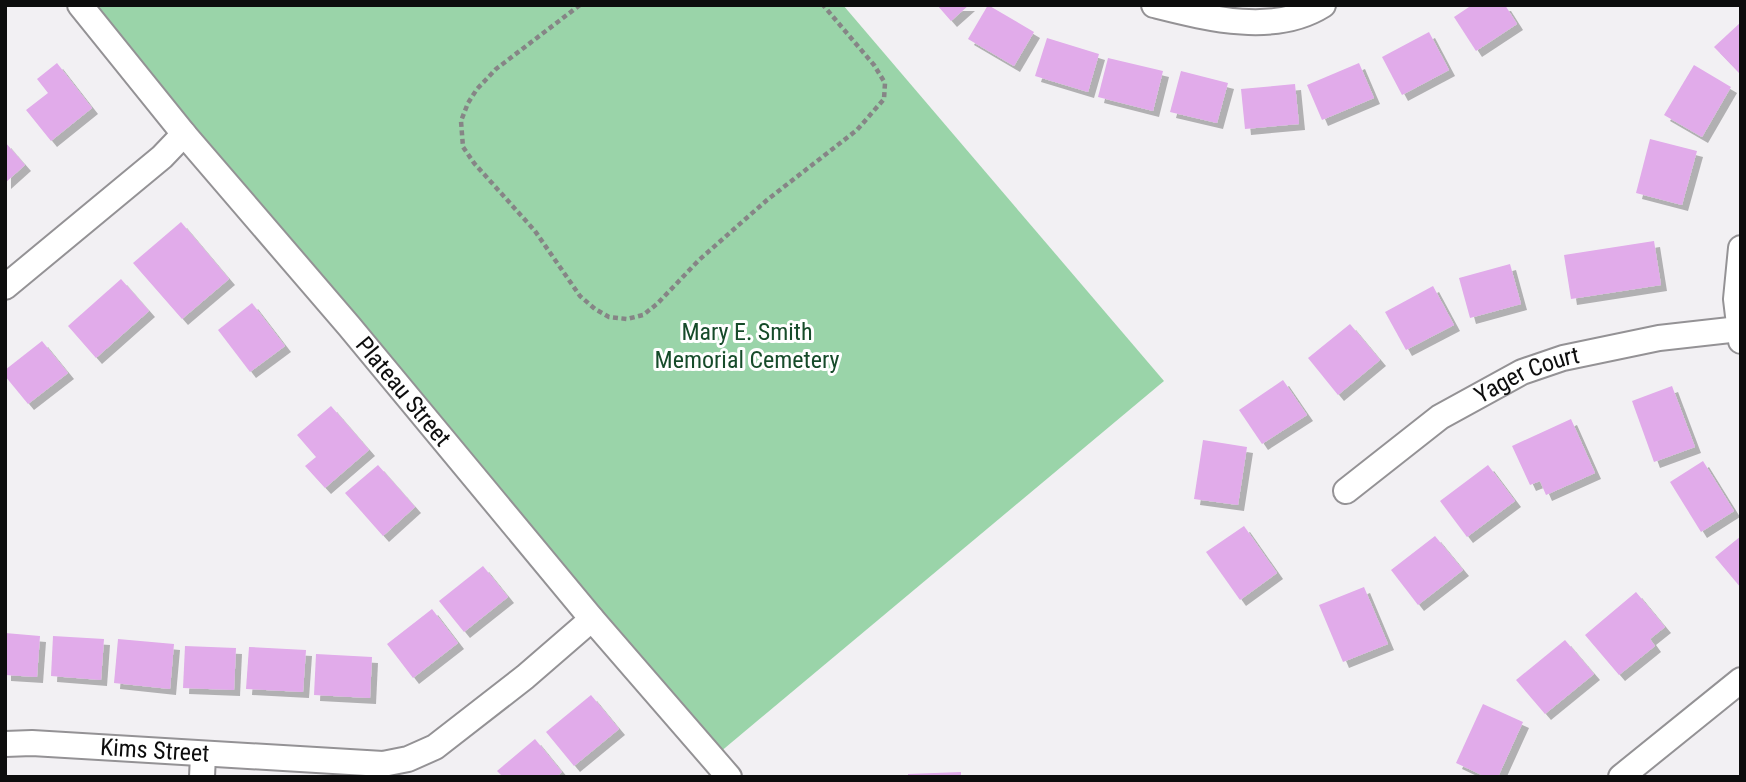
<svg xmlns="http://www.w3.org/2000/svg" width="1746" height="782" font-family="'Roboto Condensed',sans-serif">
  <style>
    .green { fill: #9ad4a9 }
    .building { fill: #e1abea; filter: url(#shadow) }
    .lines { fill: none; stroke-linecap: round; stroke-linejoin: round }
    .street-casing { stroke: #949295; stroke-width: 28 }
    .path { stroke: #868586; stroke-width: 4.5; stroke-dasharray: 5 3.5; stroke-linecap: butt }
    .street { stroke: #fff; stroke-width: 24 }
    .labels { text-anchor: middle; stroke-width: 6; stroke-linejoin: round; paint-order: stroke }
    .park-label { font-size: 24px; fill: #164b2a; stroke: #fff }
    .street-label { font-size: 24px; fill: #0d0d0d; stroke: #fff }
  </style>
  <defs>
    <filter id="shadow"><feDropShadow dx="6" dy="6" stdDeviation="0" flood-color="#0004"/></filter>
  </defs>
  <rect width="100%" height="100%" fill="#f2f0f3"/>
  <polygon class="green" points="80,5 843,5 1164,381 713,758"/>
  <g class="building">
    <polygon points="937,5 969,5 951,21"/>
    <polygon points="988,5 1034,32 1014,66 968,39"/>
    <polygon points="1472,5 1505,5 1517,24 1476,51 1454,17"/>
    <polygon points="1741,22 1741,75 1714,47"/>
    <polygon points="1429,32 1449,70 1402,95 1382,57"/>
    <polygon points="1047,38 1099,54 1088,92 1035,76"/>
    <polygon points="1108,58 1163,71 1153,111 1098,97"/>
    <polygon points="57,63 92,108 51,141 26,110 48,93 37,79"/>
    <polygon points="1359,63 1374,98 1322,120 1307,85"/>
    <polygon points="1694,65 1731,87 1702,137 1664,115"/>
    <polygon points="1181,71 1228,83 1217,123 1170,112"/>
    <polygon points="1295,84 1299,124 1245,129 1241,89"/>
    <polygon points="1650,139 1697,151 1682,205 1636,193"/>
    <polygon points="5,142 25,165 5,183"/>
    <polygon points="181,222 229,279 182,319 133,263"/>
    <polygon points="1654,241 1661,285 1571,299 1564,255"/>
    <polygon points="1510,264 1521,304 1470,318 1459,278"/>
    <polygon points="121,279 149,311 96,358 68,326"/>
    <polygon points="1433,286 1454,325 1406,350 1385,312"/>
    <polygon points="252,303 285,346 250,372 218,330"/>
    <polygon points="1350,324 1380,360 1338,395 1308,358"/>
    <polygon points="42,341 68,373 28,404 5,376 5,370"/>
    <polygon points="1283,380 1307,415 1262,444 1239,410"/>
    <polygon points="1672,386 1695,447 1654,462 1632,401"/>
    <polygon points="331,406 369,450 325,488 305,466 316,457 297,435"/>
    <polygon points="1571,419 1595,473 1546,495 1540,481 1530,485 1512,446"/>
    <polygon points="1203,440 1247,447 1238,505 1194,499"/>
    <polygon points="1703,461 1734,511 1701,532 1670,482"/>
    <polygon points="378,465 415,507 383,536 345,493"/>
    <polygon points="1488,465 1515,501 1467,537 1440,501"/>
    <polygon points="1244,526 1277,573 1240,600 1206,552"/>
    <polygon points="1435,536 1463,570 1418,605 1391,570"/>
    <polygon points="1741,536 1741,588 1715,557"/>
    <polygon points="483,566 508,597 464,632 439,601"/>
    <polygon points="1364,587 1388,644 1343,662 1319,605"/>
    <polygon points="1636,592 1665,627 1650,639 1655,646 1619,675 1585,635"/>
    <polygon points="432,609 458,643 413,678 387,644"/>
    <polygon points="5,633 40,636 37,677 5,675"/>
    <polygon points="53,636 104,639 101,680 51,676"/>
    <polygon points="118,639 174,644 170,689 114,683"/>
    <polygon points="1565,640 1594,674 1545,714 1516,680"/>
    <polygon points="185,646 236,648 234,690 183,688"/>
    <polygon points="249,647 306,650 303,692 246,689"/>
    <polygon points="316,654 372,657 370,698 314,695"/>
    <polygon points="591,695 619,729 574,766 546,732"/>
    <polygon points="1483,704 1523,722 1498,777 1486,777 1456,763"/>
    <polygon points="535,739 562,772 556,777 503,777 497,771"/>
    <polygon points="961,772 961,777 908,777 908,774"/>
  </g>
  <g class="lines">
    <defs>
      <g id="street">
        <path id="s1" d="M80,5L184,134L349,326L592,619L729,777"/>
        <path d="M1154,5C1206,18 1274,36 1323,5"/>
        <polyline points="1741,248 1736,299 1741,341"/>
        <polyline points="5,287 162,157 184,134"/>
        <path id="s2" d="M1346,491L1440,417L1522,372L1563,358L1659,338L1739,329"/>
        <path id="s3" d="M5,744L32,743L383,764L408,759L435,747L525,677L592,619"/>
        <polyline points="202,777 203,755"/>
        <polyline points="1621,777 1741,680"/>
      </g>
    </defs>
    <use href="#street" class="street-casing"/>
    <polyline class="path" points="580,5 496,69 477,89 468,103 461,121 463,147 474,163 535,231 580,296 595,309 609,317 627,319 643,315 657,304 699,260 767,200 857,130 884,99 885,83 874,65 823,5"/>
    <use href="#street" class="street"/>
  </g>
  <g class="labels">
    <g class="park-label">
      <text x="747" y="340">Mary E. Smith<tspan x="747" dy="28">Memorial Cemetery</tspan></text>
    </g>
    <g class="street-label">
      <text dy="8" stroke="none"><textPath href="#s2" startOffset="217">Yager Court</textPath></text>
      <text dy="8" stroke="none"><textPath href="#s1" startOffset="504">Plateau Street</textPath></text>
      <text dy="8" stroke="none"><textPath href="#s3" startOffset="150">Kims Street</textPath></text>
    </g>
  </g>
  <rect width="1746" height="782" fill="none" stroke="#0d0d0d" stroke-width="14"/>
</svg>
